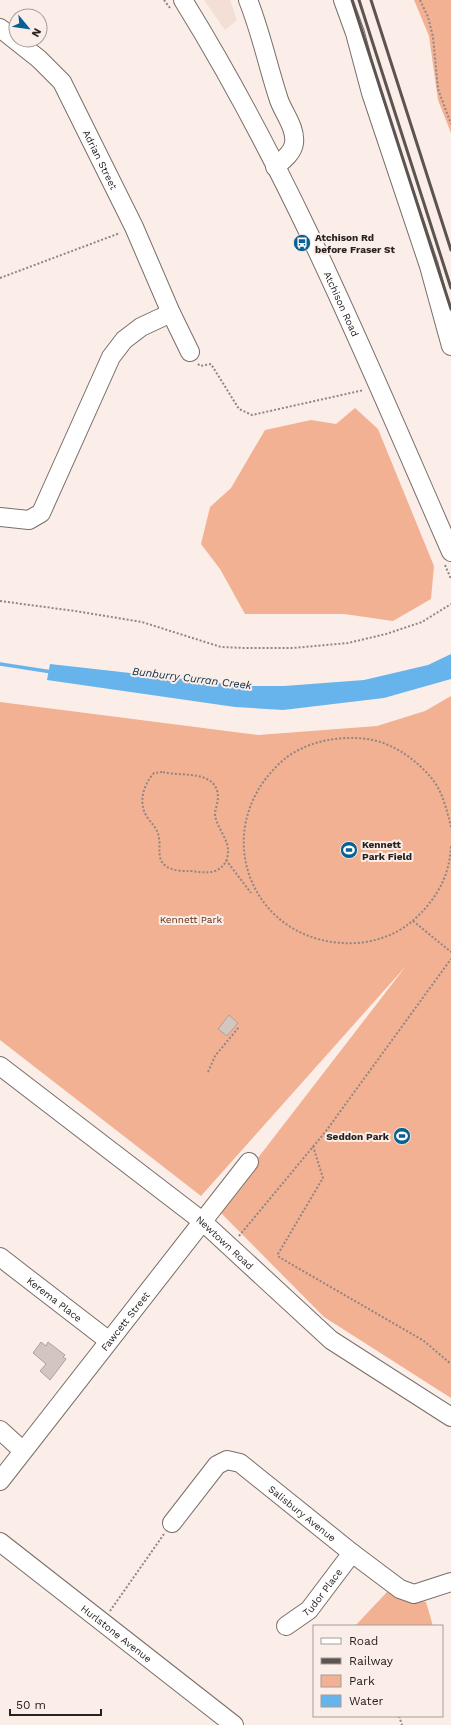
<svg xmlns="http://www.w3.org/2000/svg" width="451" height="1725" font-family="'Work Sans',sans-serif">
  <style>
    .built { fill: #f4dfd6 }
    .green { fill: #f3b194 }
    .water { fill: #67b4ec }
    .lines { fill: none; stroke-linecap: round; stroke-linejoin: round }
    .stream { stroke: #67b4ec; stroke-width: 3.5 }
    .building { fill: #d3c6c0; stroke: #aea19c }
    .minor-casing { stroke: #796e69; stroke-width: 20 }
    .path { stroke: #8f8682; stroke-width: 2; stroke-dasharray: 2 2; stroke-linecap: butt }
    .minor { stroke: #fff; stroke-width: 18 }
    .rail { stroke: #5b5451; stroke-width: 3 }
    .labels { text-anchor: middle; stroke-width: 4; stroke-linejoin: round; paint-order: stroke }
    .street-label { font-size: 10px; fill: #272220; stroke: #fbeee8 }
    .poi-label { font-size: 10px; font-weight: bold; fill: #272220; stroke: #fbeee8; text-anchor: start }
    .park-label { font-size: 10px; fill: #622e15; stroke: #fbeee8 }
    .water-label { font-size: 11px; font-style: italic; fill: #0c2e45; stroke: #fbeee8 }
  </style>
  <rect width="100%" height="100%" fill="#fbeee8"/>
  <polygon class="built" points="204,0 230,0 237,20 225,30"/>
  <g class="green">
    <polygon points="414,0 451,0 451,133 438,100 429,36"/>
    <polygon points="355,408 378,429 434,566 431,599 393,621 344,614 245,614 220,569 201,544 210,507 231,488 265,430 311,420 336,424"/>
    <polygon points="451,696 451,1398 324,1317 220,1212 224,1202 406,966 201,1196 0,1040 0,702 258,735 377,726 425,711"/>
    <polygon points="388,1591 410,1599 426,1602 433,1626 355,1626"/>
  </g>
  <polygon class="water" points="451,654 451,679 384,698 283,710 235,707 47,680 50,664 246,686 284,686 364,680 428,665"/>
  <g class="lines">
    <polyline class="stream" points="0,664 52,672"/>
  </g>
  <g class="building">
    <polygon points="229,1015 238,1023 227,1036 218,1029"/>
    <polygon points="41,1342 46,1346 48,1342 65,1355 63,1357 66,1359 50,1380 40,1371 46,1364 33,1353"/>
  </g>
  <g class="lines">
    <defs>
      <g id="minor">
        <path id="s1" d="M183,0C291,174 369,365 451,552"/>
        <path d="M248,0C261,32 268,67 279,100C284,114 296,128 294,143C293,153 282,161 275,167"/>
        <polyline points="343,0 355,33 371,93 429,266 451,346"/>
        <path id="s2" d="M0,28L39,59L62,82L134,227L171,313L190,352"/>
        <polyline points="0,517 29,520 41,513 111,357 124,340 141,327 171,313"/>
        <path id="s3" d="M0,1066L202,1221L331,1340L451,1417"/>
        <path id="s4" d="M0,1257L109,1341"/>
        <polyline points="0,1430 23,1451"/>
        <path id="s5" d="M0,1481L249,1162"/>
        <path id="s6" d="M172,1523L217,1465L227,1460L240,1463L352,1553L400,1589L414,1594L451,1582"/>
        <path id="s7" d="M0,1542L234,1725"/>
        <path id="s8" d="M286,1626L309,1610L352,1553"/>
      </g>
    </defs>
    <use href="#minor" class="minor-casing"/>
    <g class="path">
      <polyline points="164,0 170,8"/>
      <polyline points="420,0 428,17 433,37 438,89 451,124"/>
      <polyline points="0,278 120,233"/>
      <polyline points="198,364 200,366 211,364 239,409 252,415 364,390"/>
      <polyline points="445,565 451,579"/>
      <polyline points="0,601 75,611 142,622 221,647 244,648 293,648 348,643 386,634 422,622 451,604"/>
      <path d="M163,772C181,777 217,769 218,797C218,803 215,809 215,815C217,828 229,840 228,852C228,855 227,860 225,863C216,876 203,872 189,871C182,871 172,871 166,866C156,859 161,848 159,838C158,829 152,824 147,817C138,803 143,785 154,773Z"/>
      <path d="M451,827C447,811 443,793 433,780C419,762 396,745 373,740C342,734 303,741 280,763C205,833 254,949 357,943C381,941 402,932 419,915C439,895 450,873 451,845"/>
      <polyline points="226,860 251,893"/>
      <polyline points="413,921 451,952"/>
      <polyline points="208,1072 215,1056 239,1027"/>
      <polyline points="313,1146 323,1178 278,1254 279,1257 424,1341 451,1364"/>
      <polyline points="239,1236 326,1131 451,959"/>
      <polyline points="110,1611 164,1534"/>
      <polyline points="399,1716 402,1725"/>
    </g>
    <use href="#minor" class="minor"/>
    <g class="rail">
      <polyline points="352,0 451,309"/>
      <polyline points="359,0 451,288"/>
      <polyline points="371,0 451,250"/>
    </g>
  </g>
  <defs>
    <symbol id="bus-disc" viewBox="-11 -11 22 22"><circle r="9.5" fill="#086192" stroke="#fbeee8"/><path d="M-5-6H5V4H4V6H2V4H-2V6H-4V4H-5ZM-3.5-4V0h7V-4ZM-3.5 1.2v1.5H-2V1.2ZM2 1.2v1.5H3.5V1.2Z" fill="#fff"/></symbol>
    <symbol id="stadium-disc" viewBox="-11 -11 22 22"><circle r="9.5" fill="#086192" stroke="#fbeee8"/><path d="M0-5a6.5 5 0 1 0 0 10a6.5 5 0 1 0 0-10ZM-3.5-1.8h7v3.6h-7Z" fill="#fff"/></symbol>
  </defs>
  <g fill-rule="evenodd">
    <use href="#bus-disc" x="292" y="233" width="20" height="20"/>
    <use href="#stadium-disc" x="339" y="840" width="20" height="20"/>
    <use href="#stadium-disc" x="392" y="1126" width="20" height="20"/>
  </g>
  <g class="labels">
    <g class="street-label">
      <text dy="4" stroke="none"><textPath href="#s2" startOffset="169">Adrian Street</textPath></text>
      <text dy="4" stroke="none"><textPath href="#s1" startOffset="343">Atchison Road</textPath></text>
      <text dy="4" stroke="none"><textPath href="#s3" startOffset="286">Newtown Road</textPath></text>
      <text dy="4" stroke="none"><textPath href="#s4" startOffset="69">Kerema Place</textPath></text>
      <text dy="4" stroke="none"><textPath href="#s5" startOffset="203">Fawcett Street</textPath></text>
      <text dy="4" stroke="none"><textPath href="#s6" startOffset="178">Salisbury Avenue</textPath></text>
      <text dy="4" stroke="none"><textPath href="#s8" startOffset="50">Tudor Place</textPath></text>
      <text dy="4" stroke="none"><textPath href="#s7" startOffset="148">Hurlstone Avenue</textPath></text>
    </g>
    <g class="poi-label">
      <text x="315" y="241">Atchison Rd<tspan x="315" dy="12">before Fraser St</tspan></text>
      <text x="362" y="848">Kennett<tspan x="362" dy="12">Park Field</tspan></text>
      <text x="389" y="1140" text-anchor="end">Seddon Park</text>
    </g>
    <g class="park-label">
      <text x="191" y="923">Kennett Park</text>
    </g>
    <g class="water-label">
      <text transform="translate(192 678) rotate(7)" y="4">Bunburry Curran Creek</text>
    </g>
  </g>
  <rect x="313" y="1625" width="130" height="92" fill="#fbeee8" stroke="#a69c98"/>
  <rect x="321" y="1638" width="20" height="6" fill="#ffffff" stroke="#a69c98"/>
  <text x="349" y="1645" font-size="12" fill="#272220">Road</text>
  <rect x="321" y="1658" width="20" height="6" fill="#5b5451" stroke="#a69c98"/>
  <text x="349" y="1665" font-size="12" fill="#272220">Railway</text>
  <rect x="321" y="1675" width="20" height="12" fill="#f3b194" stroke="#a69c98"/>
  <text x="349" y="1685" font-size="12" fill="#272220">Park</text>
  <rect x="321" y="1695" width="20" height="12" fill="#67b4ec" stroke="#a69c98"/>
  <text x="349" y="1705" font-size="12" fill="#272220">Water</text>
  <g transform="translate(28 28) rotate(119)"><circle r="19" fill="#fbeee8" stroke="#a69c98"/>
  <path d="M0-3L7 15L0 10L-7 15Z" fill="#086192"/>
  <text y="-6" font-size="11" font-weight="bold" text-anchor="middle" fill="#272220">N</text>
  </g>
  <path d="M10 1709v6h91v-6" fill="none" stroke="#272220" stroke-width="2"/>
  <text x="16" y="1709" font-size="12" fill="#272220" stroke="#fbeee8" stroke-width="3" paint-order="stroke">50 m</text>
</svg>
